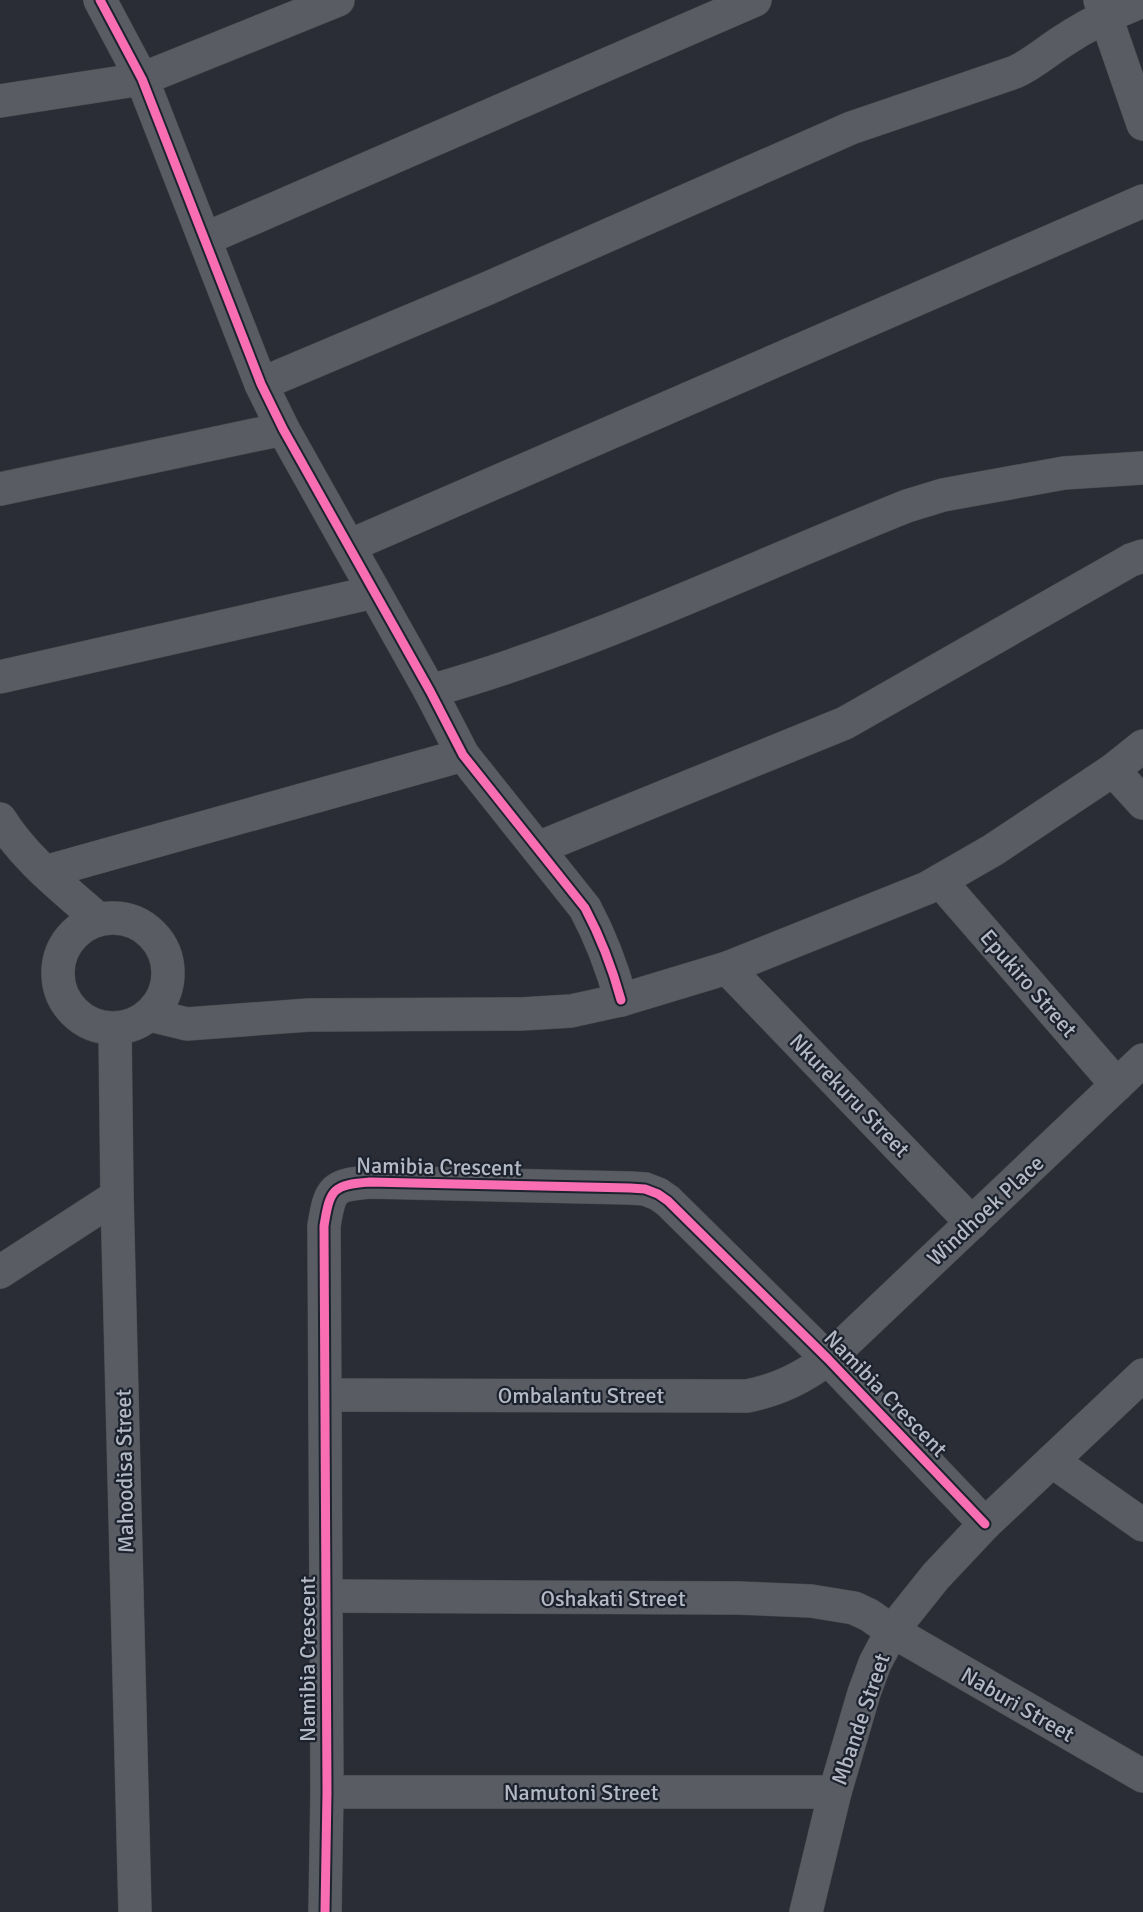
<svg xmlns="http://www.w3.org/2000/svg" width="1143" height="1912" font-family="Signika,sans-serif">
  <style>
    .lines { fill: none; stroke-linecap: round; stroke-linejoin: round }
    .minor-casing { stroke: #46484d; stroke-width: 34 }
    .minor { stroke: #595c62; stroke-width: 33 }
    .cycleway-casing { stroke: #1d232e; stroke-width: 13 }
    .cycleway { stroke: #f96db3; stroke-width: 9 }
    .labels { text-anchor: middle; stroke-width: 4.5; stroke-linejoin: round; paint-order: stroke }
    .street-label { font-size: 22px; fill: #b3b9c5; stroke: #1d232e }
  </style>
  <rect width="100%" height="100%" fill="#2a2d35"/>
  <g class="lines">
    <defs>
      <g id="minor">
        <path d="M100,0L142,79L261,384L283,429L430,691L463,755L585,908C601,938 612,967 621,1000"/>
        <polyline points="1100,0 1143,124"/>
        <polyline points="0,101 142,79 338,0"/>
        <polyline points="205,239 755,0"/>
        <path d="M261,384L486,289L851,128L1015,72C1033,64 1047,51 1063,41C1088,24 1114,12 1143,1"/>
        <polyline points="0,489 283,429"/>
        <polyline points="349,546 1143,201"/>
        <polyline points="0,677 374,592"/>
        <path d="M430,691C594,645 749,569 907,506L943,495L1064,473L1143,468"/>
        <polyline points="1113,770 1143,803"/>
        <path d="M0,819C25,859 63,888 98,919"/>
        <polyline points="538,848 845,723 1131,560 1143,556"/>
        <polyline points="45,872 463,755"/>
        <polyline points="940,881 1117,1085"/>
        <circle cx="113" cy="973" r="55"/>
        <polyline points="727,968 972,1223"/>
        <polyline points="150,1015 187,1024 309,1015 521,1014 571,1011 621,1000 727,968 927,888 993,850 1113,770 1143,746"/>
        <polyline points="115,1029 117,1196 135,1912"/>
        <polyline points="0,1272 117,1196"/>
        <path d="M325,1395L747,1396C778,1390 802,1378 828,1359L1143,1060"/>
        <polyline points="1052,1461 1143,1525"/>
        <polyline points="326,1596 738,1598 811,1601 854,1608 869,1615 892,1631 1143,1776"/>
        <polyline points="327,1792 835,1792"/>
        <path d="M325,1912L327,1792L324,1226C330,1188 333,1185 370,1182L630,1188L645,1189L658,1194L668,1201L828,1359L985,1524"/>
        <polyline points="806,1912 835,1792 864,1693 875,1663 892,1631 936,1576 985,1524 1143,1375"/>
      </g>
    </defs>
    <use href="#minor" class="minor-casing"/>
    <use href="#minor" class="minor"/>
    <defs>
      <g id="cycleway">
        <path d="M100,0L142,79L261,384L283,429L430,691L463,755L585,908C601,938 612,967 621,1000"/>
        <path d="M325,1912L327,1792L324,1226C330,1188 333,1185 370,1182L630,1188L645,1189L658,1194L668,1201L828,1359L985,1524"/>
      </g>
    </defs>
    <use href="#cycleway" class="cycleway-casing"/>
    <use href="#cycleway" class="cycleway"/>
  </g>
  <g class="labels">
    <g class="street-label">
      <text transform="translate(1029 983) rotate(49)" y="8">Epukiro Street</text>
      <text transform="translate(850 1095) rotate(46)" y="8">Nkurekuru Street</text>
      <text transform="translate(439 1166) rotate(1)" y="8">Namibia Crescent</text>
      <text transform="translate(985 1210) rotate(-43)" y="8">Windhoek Place</text>
      <text transform="translate(886 1393) rotate(46)" y="8">Namibia Crescent</text>
      <text x="581" y="1403">Ombalantu Street</text>
      <text transform="translate(124 1471) rotate(-91)" y="8">Mahoodisa Street</text>
      <text x="613" y="1606">Oshakati Street</text>
      <text transform="translate(307 1659) rotate(-90)" y="8">Namibia Crescent</text>
      <text transform="translate(1018 1704) rotate(30)" y="8">Naburi Street</text>
      <text transform="translate(860 1719) rotate(-71)" y="8">Mbande Street</text>
      <text x="581" y="1800">Namutoni Street</text>
    </g>
  </g>
</svg>
